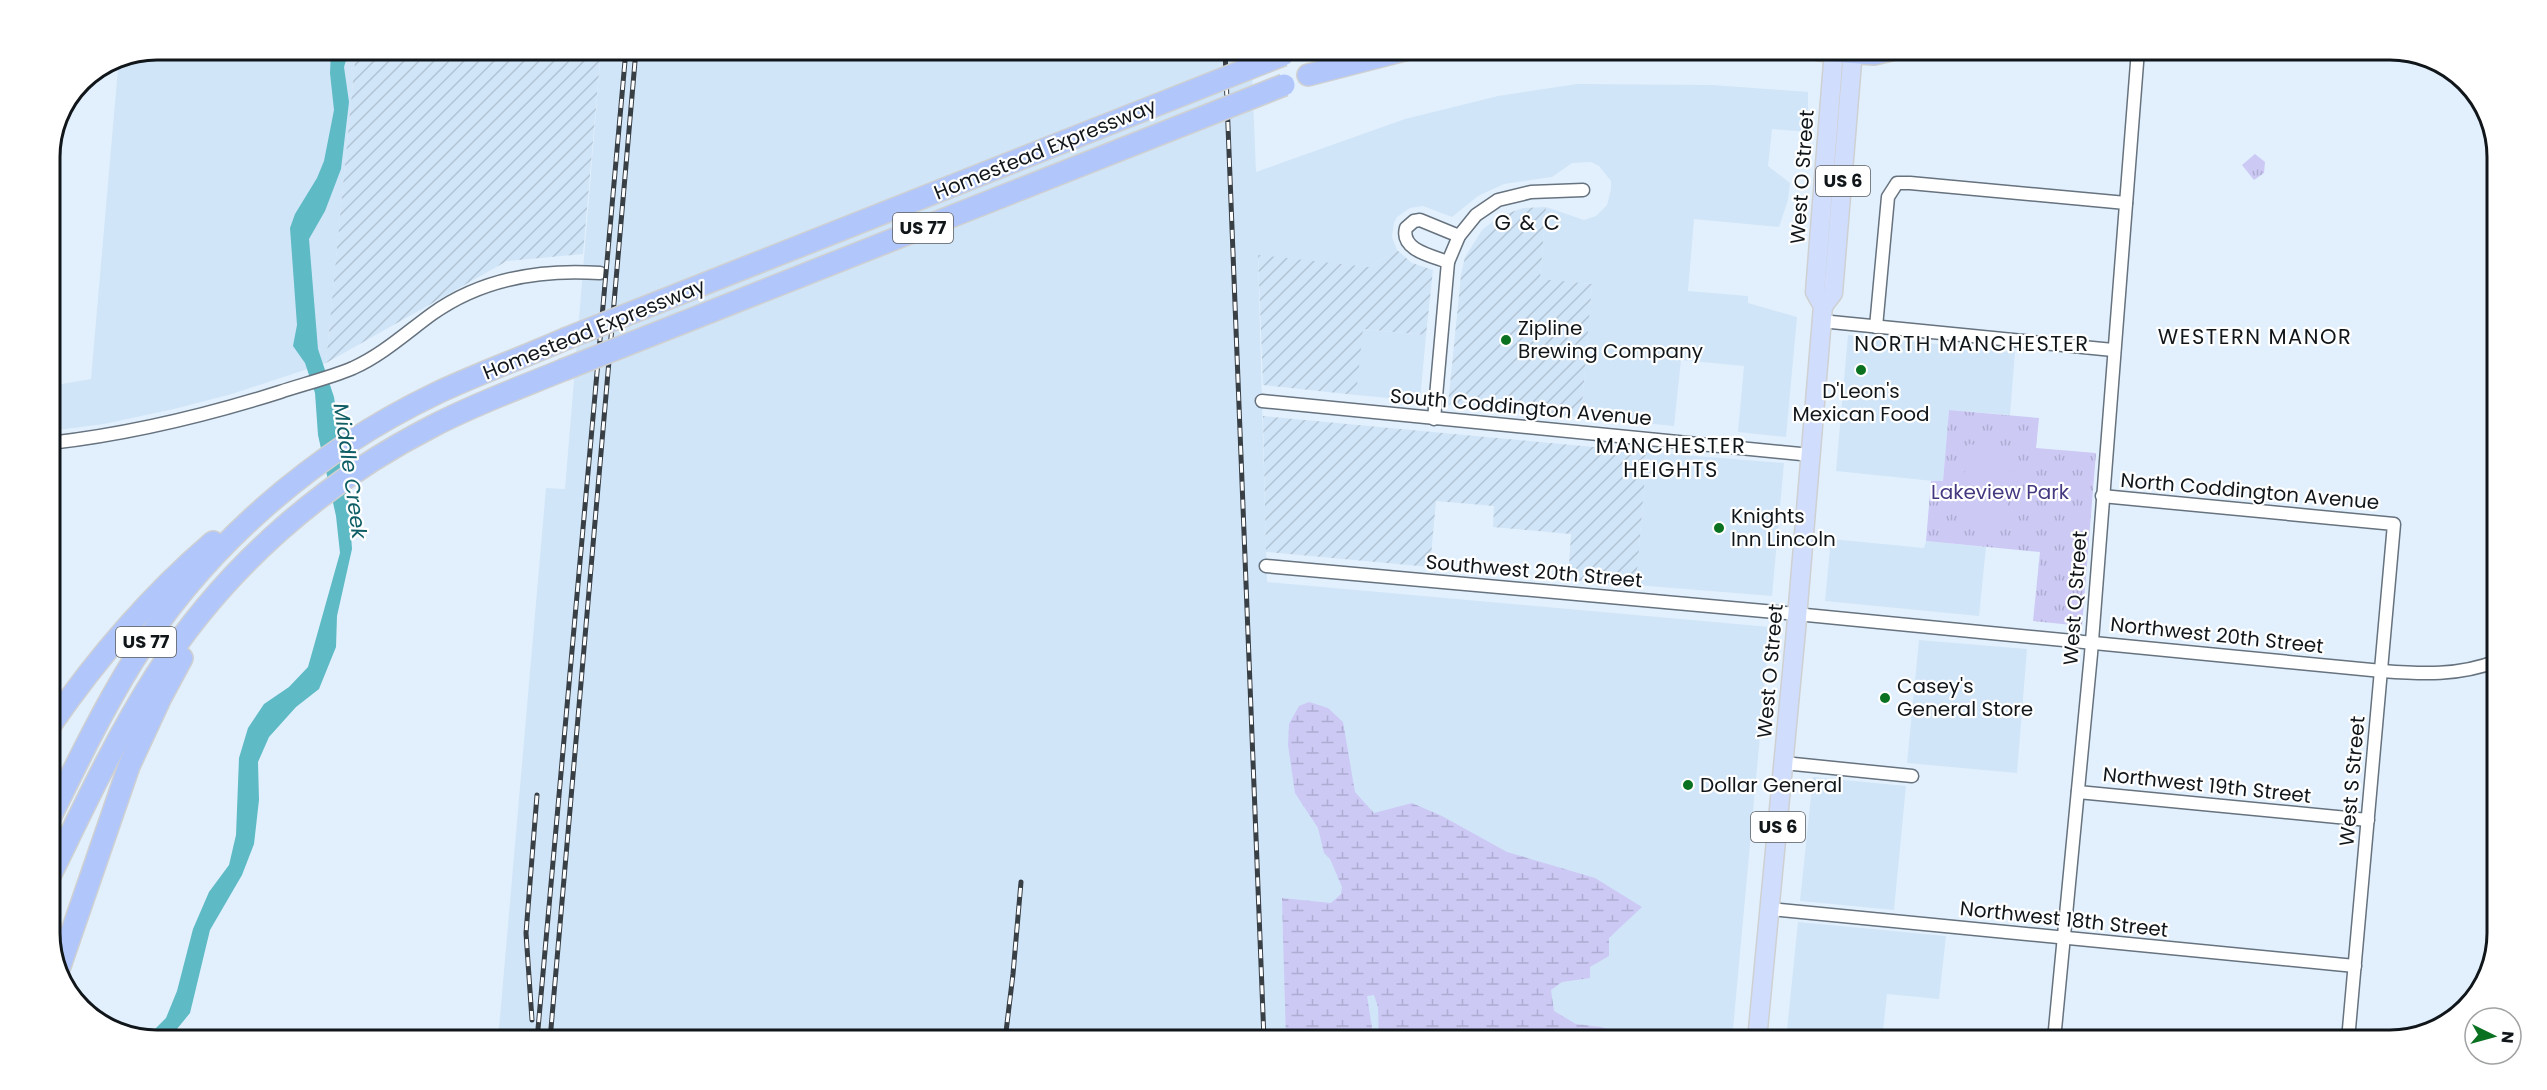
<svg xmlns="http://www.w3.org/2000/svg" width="2547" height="1090" font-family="Poppins,sans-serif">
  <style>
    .built { fill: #d1e5f8 }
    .industrial { fill: url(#industrial-furrows) }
    .wetland { fill: url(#wetland-marsh) }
    .park { fill: url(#park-tufts) }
    .garden { fill: #ccc9f5 }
    .water { fill: #5ebac5 }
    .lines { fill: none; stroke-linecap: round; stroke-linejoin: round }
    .minor-casing { stroke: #66727e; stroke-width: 15 }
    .primary-casing { stroke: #cfd0d1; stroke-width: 21 }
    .motorway-casing { stroke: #cfd0d1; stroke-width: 24 }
    .minor { stroke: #fff; stroke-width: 12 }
    .primary { stroke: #d0ddfd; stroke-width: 18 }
    .motorway { stroke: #b1c6fb; stroke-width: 21 }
    .rail-casing { stroke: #383f45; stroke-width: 5 }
    .rail { stroke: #fff; stroke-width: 3; stroke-dasharray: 9; stroke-linecap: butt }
    .motorway-bridge-casing { stroke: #cfd0d1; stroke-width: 24; stroke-linecap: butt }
    .motorway-bridge { stroke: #b1c6fb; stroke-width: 21 }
    .poi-dot { fill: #0a7121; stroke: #fff; stroke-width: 2 }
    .labels { text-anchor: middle; stroke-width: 4.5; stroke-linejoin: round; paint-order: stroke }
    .shield { fill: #fff; stroke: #585c5f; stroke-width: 1.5 }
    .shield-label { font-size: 18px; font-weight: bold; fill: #11161a }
    .street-label { font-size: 20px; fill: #11161a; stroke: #fff }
    .poi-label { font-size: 20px; fill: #11161a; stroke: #fff; text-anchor: start }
    .park-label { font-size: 20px; fill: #443881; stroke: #fff }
    .neighbourhood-label { font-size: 21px; letter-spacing: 1.5px; fill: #11161a; stroke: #fff }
    .water-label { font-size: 21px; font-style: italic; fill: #0f5e66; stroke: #fff }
    .rim { fill: none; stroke: #11161a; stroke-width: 3 }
  </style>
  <defs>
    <pattern id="industrial-furrows" width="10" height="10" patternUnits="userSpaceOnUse" patternTransform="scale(1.5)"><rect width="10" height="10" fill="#d1e5f8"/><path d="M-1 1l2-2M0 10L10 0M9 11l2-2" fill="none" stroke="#b2c4d4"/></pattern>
    <pattern id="wetland-marsh" width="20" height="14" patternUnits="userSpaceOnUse" patternTransform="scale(1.5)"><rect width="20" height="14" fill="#ccc9f5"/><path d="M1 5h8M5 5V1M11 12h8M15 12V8" fill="none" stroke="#aeacd1"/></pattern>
    <pattern id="park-tufts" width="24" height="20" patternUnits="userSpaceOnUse" patternTransform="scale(1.5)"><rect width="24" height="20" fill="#ccc9f5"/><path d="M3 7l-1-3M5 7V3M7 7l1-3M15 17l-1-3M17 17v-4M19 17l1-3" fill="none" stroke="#aeacd1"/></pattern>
  </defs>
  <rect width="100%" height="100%" fill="#e2f0fd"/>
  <g class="built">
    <polygon points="157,50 356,50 326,363 232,394 174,409 104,424 50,431 50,386 91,379 119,57"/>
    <polygon points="601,50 1251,50 1256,172 1405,119 1498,96 1577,84 1713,85 1808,92 1808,132 1772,129 1768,166 1790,183 1788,200 1779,227 1694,219 1688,291 1748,296 1748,303 1797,317 1786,437 1738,432 1744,366 1681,360 1674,426 1581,417 1592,284 1540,280 1546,207 1584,220 1596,216 1607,205 1611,189 1611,181 1599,166 1591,162 1572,163 1552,177 1504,184 1478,196 1452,217 1423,206 1410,208 1397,217 1394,223 1392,237 1397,250 1369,267 1258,256 1267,582 1770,627 1732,1040 498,1040 546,488 565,489"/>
    <polygon points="1362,329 1426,335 1420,401 1356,395"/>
    <polygon points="1848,335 2015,352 2010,415 1949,410 1943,482 1836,471"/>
    <polygon points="1647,452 1784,463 1772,596 1636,585"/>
    <polygon points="1831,539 1924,548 1926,541 1986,547 1979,616 1825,601"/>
    <polygon points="1919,640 2027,649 2017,773 1907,763"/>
    <polygon points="1813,777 1906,786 1894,910 1800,901"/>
    <polygon points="1798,922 1946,936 1939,999 1887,994 1882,1040 1786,1040"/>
  </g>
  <g class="industrial">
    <polygon points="356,50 601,50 583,254 507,261 326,363"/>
    <polygon points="1546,207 1540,279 1592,284 1581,417 1448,405 1461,275 1465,257 1482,230 1500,216 1523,208"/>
    <polygon points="1397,250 1412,263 1433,270 1426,335 1363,329 1356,395 1263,385 1258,255 1369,267"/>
    <polygon points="1263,416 1647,452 1636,585 1568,580 1571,534 1493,527 1494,506 1436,501 1430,567 1266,552"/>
  </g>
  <polygon class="wetland" points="1309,702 1328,708 1343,722 1355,792 1374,813 1412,803 1442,816 1507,852 1595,878 1642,907 1609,938 1609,956 1590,967 1590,978 1562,982 1551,990 1554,1011 1576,1024 1601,1027 1622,1033 1622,1040 1379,1040 1378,1007 1374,995 1367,996 1374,1040 1286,1040 1282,898 1331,903 1341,894 1342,887 1330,859 1324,853 1318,828 1295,793 1288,745 1289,724 1299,706"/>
  <g class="park">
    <polygon points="2255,154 2265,162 2264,173 2254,180 2242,165"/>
    <polygon points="1949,410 2039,418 2036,448 2096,453 2082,626 2033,621 2040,552 1926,541 1931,481 1943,481"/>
  </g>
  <polygon class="garden" points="1968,444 2013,448 2005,530 1959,526"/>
  <polygon class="water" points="331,50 349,50 344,67 349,102 341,169 325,211 309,239 318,349 334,397 349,505 352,549 337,616 336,647 319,689 296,707 269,737 258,762 259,800 254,844 242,875 210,930 190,1013 168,1040 146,1038 166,1018 177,991 193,929 209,892 229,865 236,835 239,758 248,728 264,704 289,687 308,667 340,553 336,516 318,435 315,393 305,363 293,346 297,325 290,228 295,214 317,178 324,161 334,110 330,73"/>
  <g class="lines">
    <defs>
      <g id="minor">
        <path d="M1448,262C1432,256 1400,250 1406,228L1414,221L1420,220L1459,236"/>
        <polyline points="1821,321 2113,350"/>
        <polyline points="1876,327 1888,197 1897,183 1910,183 2126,203"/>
        <polyline points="1262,401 1811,455"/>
        <polyline points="1434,419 1448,262 1459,236 1476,215 1498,200 1531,192 1583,190"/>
        <path d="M50,443C129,434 204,416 280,392C304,384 329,378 353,368C382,355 406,333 432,314C481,279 541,269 600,273"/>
        <polyline points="2102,496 2394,524 2348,1040"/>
        <path d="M1266,566L1775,612L2382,671C2422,674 2459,676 2497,661"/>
        <polyline points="1784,763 1912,776"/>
        <polyline points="2078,792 2368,820"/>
        <polyline points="1770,909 2355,966"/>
        <polyline points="2054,1040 2091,654 2138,50"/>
      </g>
      <g id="primary">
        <polyline points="1823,306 1833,293 1853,50"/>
        <polyline points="1757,1040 1796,630 1823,306 1815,292 1834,50"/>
      </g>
      <g id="motorway">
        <polyline points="1819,50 1874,54 1891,50"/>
        <polyline points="1308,75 1405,50"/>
        <path d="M50,726C97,658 150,596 213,542"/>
        <path d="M50,818C76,765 102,711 133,661C204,547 314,452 435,394C477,374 522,358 565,339"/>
        <path d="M50,876C83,809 115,739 156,675C224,569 321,483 433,426C475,404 519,388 563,370"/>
        <polyline points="60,966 129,766 161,697 182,658"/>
      </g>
    </defs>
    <use href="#minor" class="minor-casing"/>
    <use href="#primary" class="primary-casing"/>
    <use href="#motorway" class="motorway-casing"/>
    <use href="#minor" class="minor"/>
    <use href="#primary" class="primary"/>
    <use href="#motorway" class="motorway"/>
    <defs>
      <g id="rail">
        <polyline points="1225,50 1264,1040"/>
        <polyline points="532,1020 526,933 537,795"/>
        <polyline points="537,1040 626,50"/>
        <polyline points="550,1040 636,50"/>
        <polyline points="1005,1040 1013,974 1021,882"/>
      </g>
    </defs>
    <use href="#rail" class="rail-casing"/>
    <use href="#rail" class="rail"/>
    <defs>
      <g id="motorway-bridge">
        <polyline points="565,339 1283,55"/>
        <polyline points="563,370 1284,85"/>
      </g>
    </defs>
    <use href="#motorway-bridge" class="motorway-bridge-casing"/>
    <use href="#motorway-bridge" class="motorway-bridge"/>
  </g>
  <g class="poi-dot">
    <circle cx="1506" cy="340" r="6"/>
    <circle cx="1861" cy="370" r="6"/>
    <circle cx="1719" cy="528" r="6"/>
    <circle cx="1885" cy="698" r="6"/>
    <circle cx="1688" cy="785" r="6"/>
  </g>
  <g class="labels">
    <g class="shield">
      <rect x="1816" y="166" width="54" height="30" rx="4.5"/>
      <rect x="893" y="213" width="60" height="30" rx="4.5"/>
      <rect x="116" y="627" width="60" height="30" rx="4.5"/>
      <rect x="1751" y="812" width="54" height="30" rx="4.5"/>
    </g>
    <g class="shield-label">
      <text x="1843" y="187">US 6</text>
      <text x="923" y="234">US 77</text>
      <text x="146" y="648">US 77</text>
      <text x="1778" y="833">US 6</text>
    </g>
    <g class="street-label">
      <text transform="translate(1045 149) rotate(-22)" y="7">Homestead Expressway</text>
      <text transform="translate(1802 177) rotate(-86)" y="7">West O Street</text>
      <text transform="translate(594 329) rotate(-22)" y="7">Homestead Expressway</text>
      <text transform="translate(1521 407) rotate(5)" y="7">South Coddington Avenue</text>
      <text transform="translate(2250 491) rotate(5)" y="7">North Coddington Avenue</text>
      <text transform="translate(1534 571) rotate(5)" y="7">Southwest 20th Street</text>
      <text transform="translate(2075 598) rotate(-86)" y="7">West Q Street</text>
      <text transform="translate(2217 635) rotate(6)" y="7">Northwest 20th Street</text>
      <text transform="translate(1770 671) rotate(-85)" y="7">West O Street</text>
      <text transform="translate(2352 781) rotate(-85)" y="7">West S Street</text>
      <text transform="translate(2207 785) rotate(6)" y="7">Northwest 19th Street</text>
      <text transform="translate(2064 919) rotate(6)" y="7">Northwest 18th Street</text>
    </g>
    <g class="poi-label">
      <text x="1518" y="335">Zipline<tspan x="1518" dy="23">Brewing Company</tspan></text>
      <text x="1861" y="398" text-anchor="middle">D'Leon's<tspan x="1861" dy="23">Mexican Food</tspan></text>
      <text x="1731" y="523">Knights<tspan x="1731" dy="23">Inn Lincoln</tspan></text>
      <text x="1897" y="693">Casey's<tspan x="1897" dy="23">General Store</tspan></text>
      <text x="1700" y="792">Dollar General</text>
    </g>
    <g class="park-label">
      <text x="2000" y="499">Lakeview Park</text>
    </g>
    <g class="neighbourhood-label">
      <text x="1528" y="230">G &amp; C</text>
      <text x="2255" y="344">WESTERN MANOR</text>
      <text x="1972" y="351">NORTH MANCHESTER</text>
      <text x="1671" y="453">MANCHESTER<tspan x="1671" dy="24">HEIGHTS</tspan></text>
    </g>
    <g class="water-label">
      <text transform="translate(350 471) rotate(82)" y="7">Middle Creek</text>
    </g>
  </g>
  <path d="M0 0H2547V1090H0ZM157 60H2390A97 97 0 0 1 2487 157V933A97 97 0 0 1 2390 1030H157A97 97 0 0 1 60 933V157A97 97 0 0 1 157 60Z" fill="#fff" fill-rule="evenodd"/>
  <path class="rim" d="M157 60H2390A97 97 0 0 1 2487 157V933A97 97 0 0 1 2390 1030H157A97 97 0 0 1 60 933V157A97 97 0 0 1 157 60Z"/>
  <g transform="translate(2493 1036) rotate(95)"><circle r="28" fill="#ffffff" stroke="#a0a2a3" stroke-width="1.5"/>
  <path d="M0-4.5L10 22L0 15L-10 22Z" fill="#0a7121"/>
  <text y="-9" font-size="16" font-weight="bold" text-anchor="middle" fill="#11161a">N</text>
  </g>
</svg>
